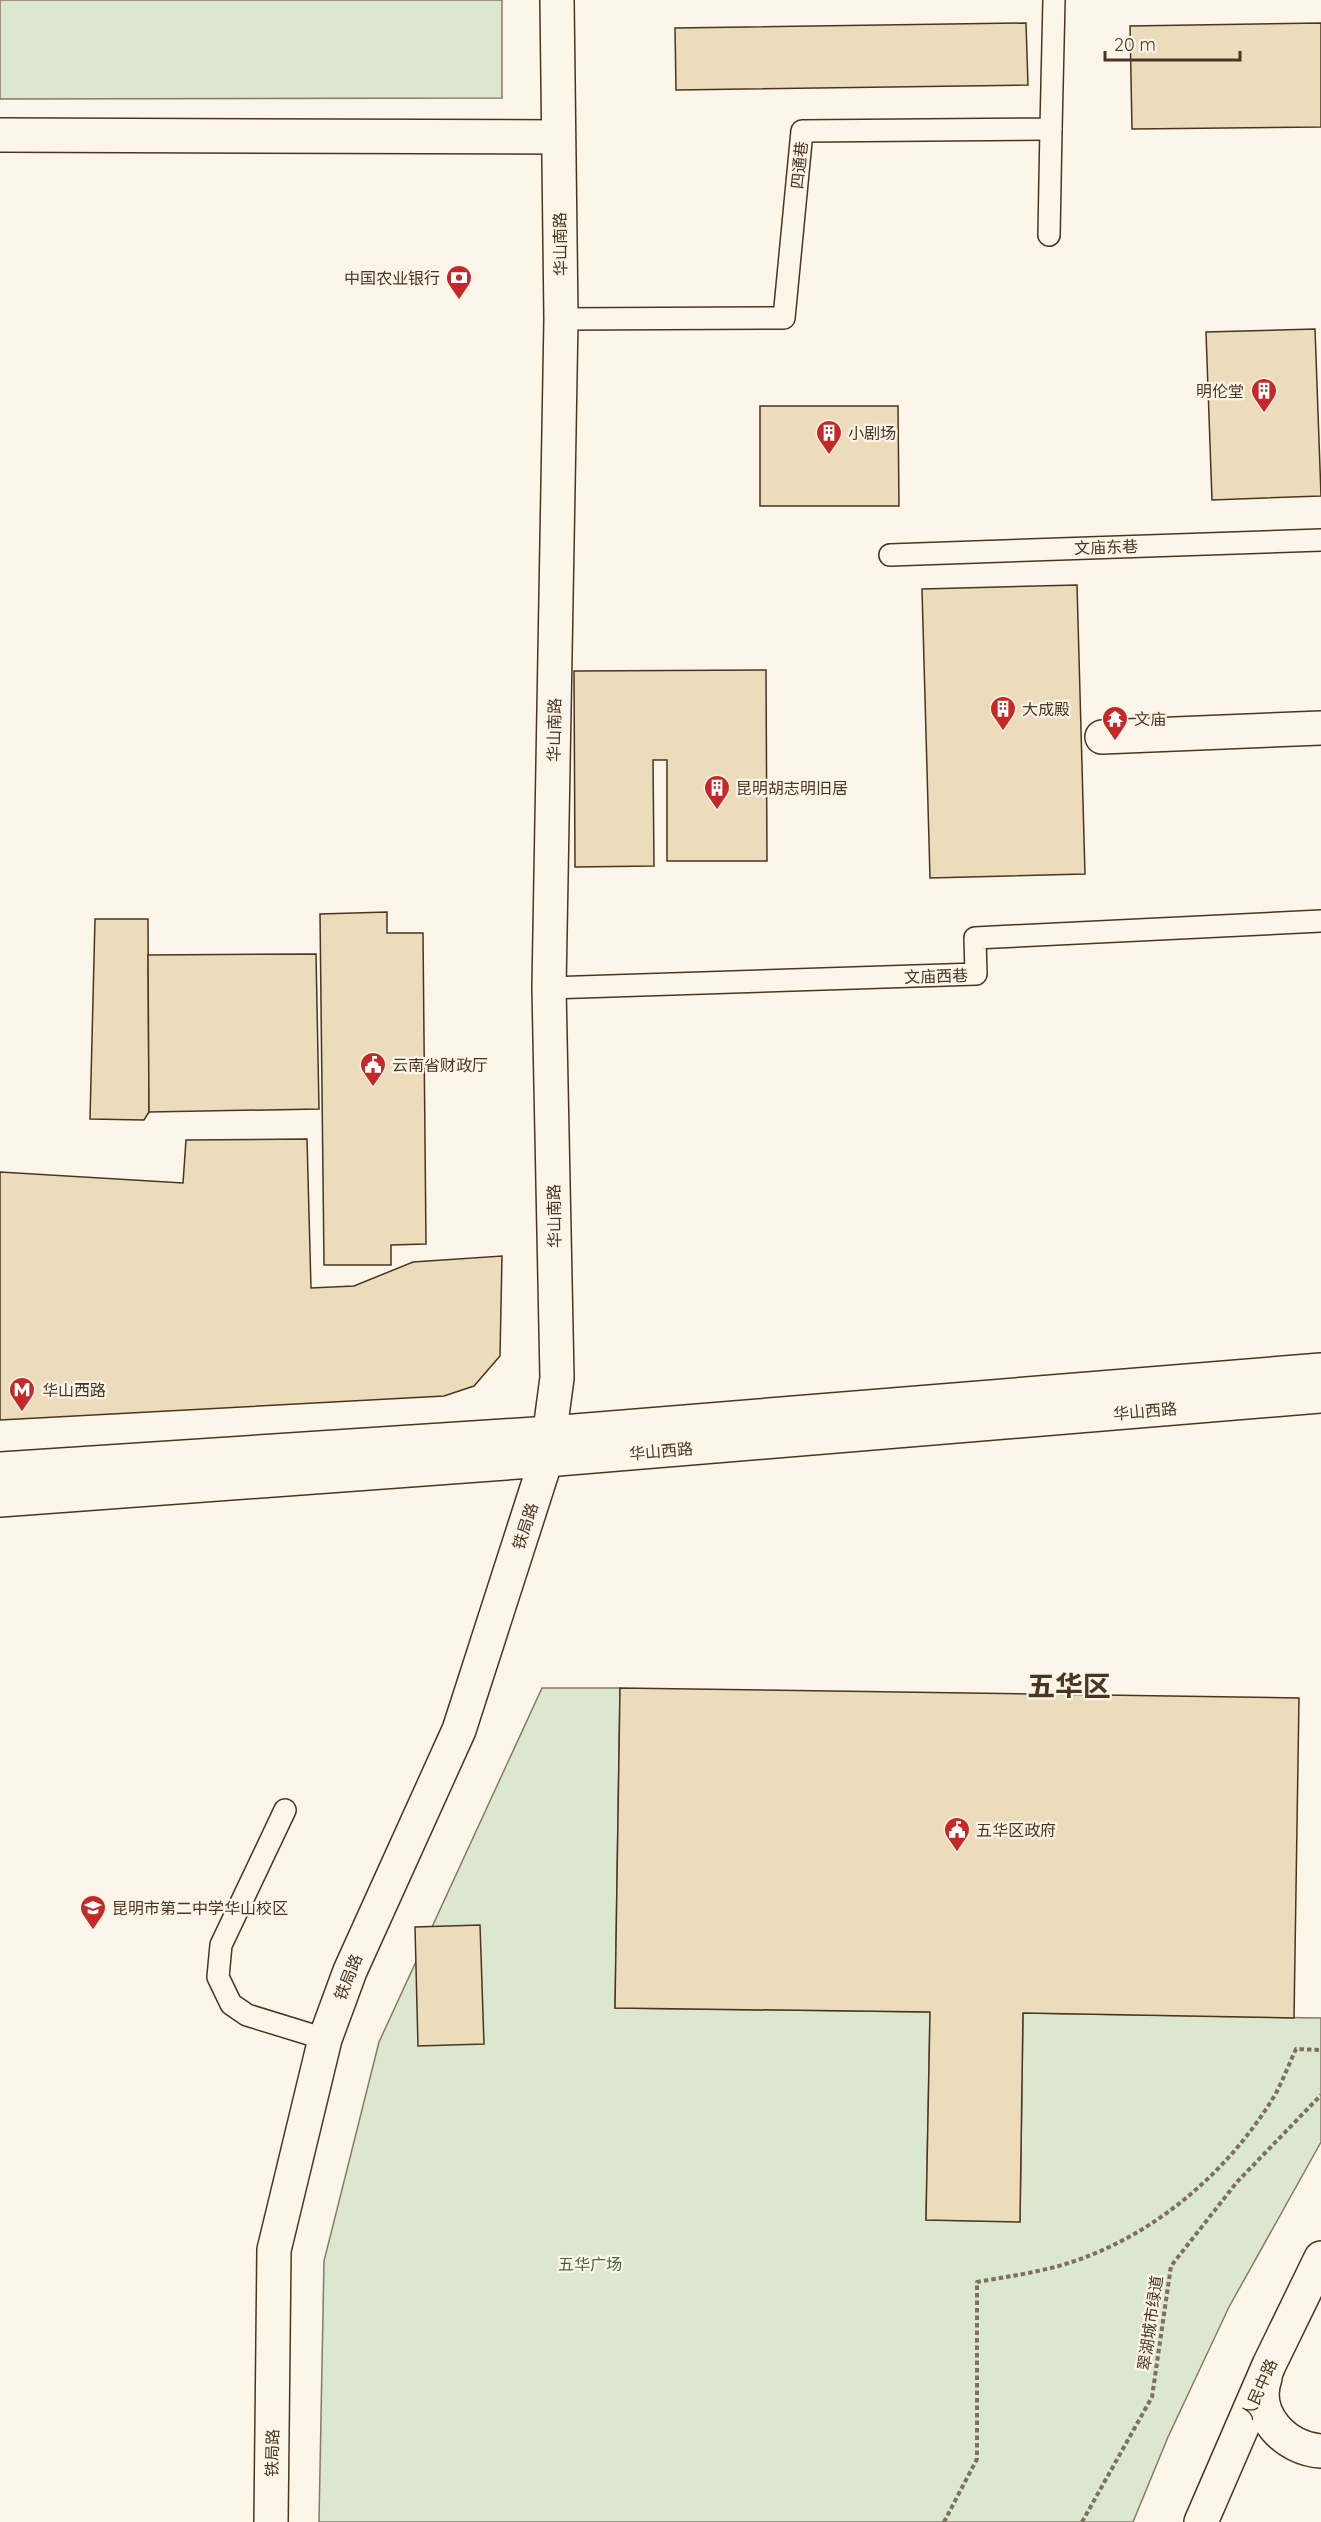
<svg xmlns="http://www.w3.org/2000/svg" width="1321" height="2522" font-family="Quicksand,'Noto Sans SC',sans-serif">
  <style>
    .green { fill: #dce7d0; stroke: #887966; stroke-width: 1.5 }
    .building { fill: #ecdcbc; stroke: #4a3520; stroke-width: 1.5 }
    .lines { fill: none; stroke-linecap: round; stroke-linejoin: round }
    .lane-casing { stroke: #4a3520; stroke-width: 24 }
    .street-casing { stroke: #4a3520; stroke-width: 36 }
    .secondary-casing { stroke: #4a3520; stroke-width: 36 }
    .primary-casing { stroke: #4a3520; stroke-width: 36 }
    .path { stroke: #7f6f5c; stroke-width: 4; stroke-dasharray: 4.5 3; stroke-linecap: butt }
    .lane { stroke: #fbf6e9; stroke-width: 21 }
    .street { stroke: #fbf6e9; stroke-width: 33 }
    .secondary { stroke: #fbf6e9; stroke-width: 33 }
    .primary { stroke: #fbf6e9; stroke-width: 33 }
    .labels { text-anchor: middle; stroke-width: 4.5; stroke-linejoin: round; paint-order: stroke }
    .street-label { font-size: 16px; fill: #4a3520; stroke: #fbf6e9 }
    .poi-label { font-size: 16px; fill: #4a3520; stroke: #fbf6e9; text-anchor: start }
    .park-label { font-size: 16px; fill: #436837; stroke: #fbf6e9 }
    .town-label { font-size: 28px; font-weight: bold; fill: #4a3520; stroke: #fbf6e9 }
  </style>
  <rect width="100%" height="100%" fill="#fbf6e9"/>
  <g class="green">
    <polygon points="0,0 502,0 502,98 0,99"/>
    <polygon points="542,1688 620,1688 615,2008 930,2012 926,2220 1020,2221 1023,2013 1321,2018 1321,2142 1229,2307 1168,2437 1133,2522 319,2522 324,2261 379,2042"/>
  </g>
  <g class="building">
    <polygon points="1026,23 1028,85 676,90 675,28"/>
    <polygon points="1321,23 1321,127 1132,129 1130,26"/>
    <polygon points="1315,329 1321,496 1212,500 1206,332"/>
    <polygon points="760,406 898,406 899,506 760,506"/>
    <polygon points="1077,585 1085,874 930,878 922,589"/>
    <polygon points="766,670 767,861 667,861 667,760 653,760 654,866 575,867 574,671"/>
    <polygon points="387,912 387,933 423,933 426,1244 391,1245 391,1265 324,1265 320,914"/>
    <polygon points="95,919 148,919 149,1112 144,1120 90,1119"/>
    <polygon points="316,954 319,1109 149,1112 148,955"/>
    <polygon points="307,1139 311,1288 354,1286 413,1262 502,1256 500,1356 474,1386 444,1396 0,1420 0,1172 183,1183 186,1140"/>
    <polygon points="620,1688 1299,1698 1294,2018 1023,2013 1020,2222 926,2220 930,2012 615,2008"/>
    <polygon points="480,1925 484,2044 418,2046 415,1927"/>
  </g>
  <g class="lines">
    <defs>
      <g id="lane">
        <polyline points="1049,235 1051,129"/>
        <polyline points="561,319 784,318 802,131 1051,129 1054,0"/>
        <polyline points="890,555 1321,540"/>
        <polyline points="549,988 976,974 975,938 1321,921"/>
        <polyline points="285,1810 221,1945 218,1977 231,2004 247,2015 325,2039"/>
      </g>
      <g id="street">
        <polyline points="0,135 558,137"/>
        <polyline points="1102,737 1321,728"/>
        <polyline points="271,2522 274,2250 325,2039 350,1971 459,1730 546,1460"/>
      </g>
      <g id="secondary">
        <polyline points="546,1460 557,1378 549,988 561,319 557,0"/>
        <polyline points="0,1469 550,1433 1321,1370"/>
        <polyline points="0,1500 546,1460 1321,1396"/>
      </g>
      <g id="primary">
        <path d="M1265,2378C1252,2415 1286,2449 1321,2451"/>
        <polyline points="1201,2522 1269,2365 1321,2258"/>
      </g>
    </defs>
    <use href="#lane" class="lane-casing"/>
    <use href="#street" class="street-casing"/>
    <use href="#secondary" class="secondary-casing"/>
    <use href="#primary" class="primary-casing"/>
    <g class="path">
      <path d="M944,2522L977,2459V2282C1006,2277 1034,2273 1062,2265C1151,2239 1228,2173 1275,2095C1283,2080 1289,2064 1296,2049L1321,2050"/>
      <polyline points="1082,2522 1152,2397 1171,2266 1237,2182 1321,2095"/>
    </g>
    <use href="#lane" class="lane"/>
    <use href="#street" class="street"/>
    <use href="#secondary" class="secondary"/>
    <use href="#primary" class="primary"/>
  </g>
  <defs>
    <symbol id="bank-pin" viewBox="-11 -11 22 30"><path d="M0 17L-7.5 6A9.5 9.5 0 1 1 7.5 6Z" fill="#c62828" stroke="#fbf6e9"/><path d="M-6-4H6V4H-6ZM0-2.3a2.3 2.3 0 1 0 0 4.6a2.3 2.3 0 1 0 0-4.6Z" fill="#fff"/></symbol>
    <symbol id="building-pin" viewBox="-11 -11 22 30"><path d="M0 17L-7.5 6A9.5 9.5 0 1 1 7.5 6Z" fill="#c62828" stroke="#fbf6e9"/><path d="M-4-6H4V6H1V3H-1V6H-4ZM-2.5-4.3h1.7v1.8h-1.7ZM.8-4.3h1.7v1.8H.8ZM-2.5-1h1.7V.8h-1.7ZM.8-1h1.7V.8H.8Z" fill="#fff"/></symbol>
    <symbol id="temple-pin" viewBox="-11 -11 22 30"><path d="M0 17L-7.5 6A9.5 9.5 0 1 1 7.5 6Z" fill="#c62828" stroke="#fbf6e9"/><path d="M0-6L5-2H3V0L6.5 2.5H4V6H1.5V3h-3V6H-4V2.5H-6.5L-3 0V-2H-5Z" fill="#fff"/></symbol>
    <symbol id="civic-pin" viewBox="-11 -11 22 30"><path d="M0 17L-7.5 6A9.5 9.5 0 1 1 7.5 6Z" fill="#c62828" stroke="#fbf6e9"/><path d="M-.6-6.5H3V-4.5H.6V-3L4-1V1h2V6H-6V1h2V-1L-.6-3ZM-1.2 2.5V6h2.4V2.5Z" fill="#fff"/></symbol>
    <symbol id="metro-pin" viewBox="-11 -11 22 30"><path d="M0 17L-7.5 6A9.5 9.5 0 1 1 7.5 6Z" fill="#c62828" stroke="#fbf6e9"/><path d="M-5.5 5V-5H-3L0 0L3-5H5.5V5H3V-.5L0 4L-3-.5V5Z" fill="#fff"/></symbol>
    <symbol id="school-pin" viewBox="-11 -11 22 30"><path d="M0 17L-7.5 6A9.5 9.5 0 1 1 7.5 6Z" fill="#c62828" stroke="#fbf6e9"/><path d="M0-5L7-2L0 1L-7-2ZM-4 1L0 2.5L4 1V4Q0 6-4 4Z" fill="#fff"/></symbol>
  </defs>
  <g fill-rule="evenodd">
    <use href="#bank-pin" x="444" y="263" width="30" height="40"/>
    <use href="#building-pin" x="1249" y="376" width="30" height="40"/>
    <use href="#building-pin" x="814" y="418" width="30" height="40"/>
    <use href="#building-pin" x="988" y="694" width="30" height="40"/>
    <use href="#temple-pin" x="1100" y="704" width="30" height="40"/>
    <use href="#building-pin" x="702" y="773" width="30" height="40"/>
    <use href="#civic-pin" x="358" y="1050" width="30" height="40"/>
    <use href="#metro-pin" x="7" y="1375" width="30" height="40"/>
    <use href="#civic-pin" x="942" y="1815" width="30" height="40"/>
    <use href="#school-pin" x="78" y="1893" width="30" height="40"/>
  </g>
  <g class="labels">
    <g class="street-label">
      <text transform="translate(799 165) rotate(-84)" y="6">四通巷</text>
      <text transform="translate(560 244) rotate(-91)" y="6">华山南路</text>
      <text transform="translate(1106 547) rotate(-2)" y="6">文庙东巷</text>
      <text transform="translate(554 730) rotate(-89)" y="6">华山南路</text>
      <text transform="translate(936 976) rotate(-2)" y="6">文庙西巷</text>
      <text transform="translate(554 1216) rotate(-91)" y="6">华山南路</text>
      <text transform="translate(1145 1411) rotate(-5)" y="6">华山西路</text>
      <text transform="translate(661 1451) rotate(-5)" y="6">华山西路</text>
      <text transform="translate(525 1526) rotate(-72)" y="6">铁局路</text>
      <text transform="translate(348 1977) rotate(-68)" y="6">铁局路</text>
      <text transform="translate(1150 2323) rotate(-82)" y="6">翠湖城市绿道</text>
      <text transform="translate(1259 2389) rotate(-66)" y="6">人民中路</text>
      <text transform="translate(272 2453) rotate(-89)" y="6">铁局路</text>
    </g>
    <g class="poi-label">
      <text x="440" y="284" text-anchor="end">中国农业银行</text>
      <text x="1244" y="397" text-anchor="end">明伦堂</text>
      <text x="848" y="439">小剧场</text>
      <text x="1022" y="715">大成殿</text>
      <text x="1134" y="725">文庙</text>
      <text x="736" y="794">昆明胡志明旧居</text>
      <text x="392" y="1071">云南省财政厅</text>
      <text x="42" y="1396">华山西路</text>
      <text x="976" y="1836">五华区政府</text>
      <text x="112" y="1914">昆明市第二中学华山校区</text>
    </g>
    <g class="park-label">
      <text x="590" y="2270">五华广场</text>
    </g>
    <g class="town-label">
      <text x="1069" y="1696">五华区</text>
    </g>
  </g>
  <path d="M1105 51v9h135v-9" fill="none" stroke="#4a3520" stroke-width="3"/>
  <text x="1114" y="51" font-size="18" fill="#4a3520" stroke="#fbf6e9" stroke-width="4.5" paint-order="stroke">20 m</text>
</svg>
